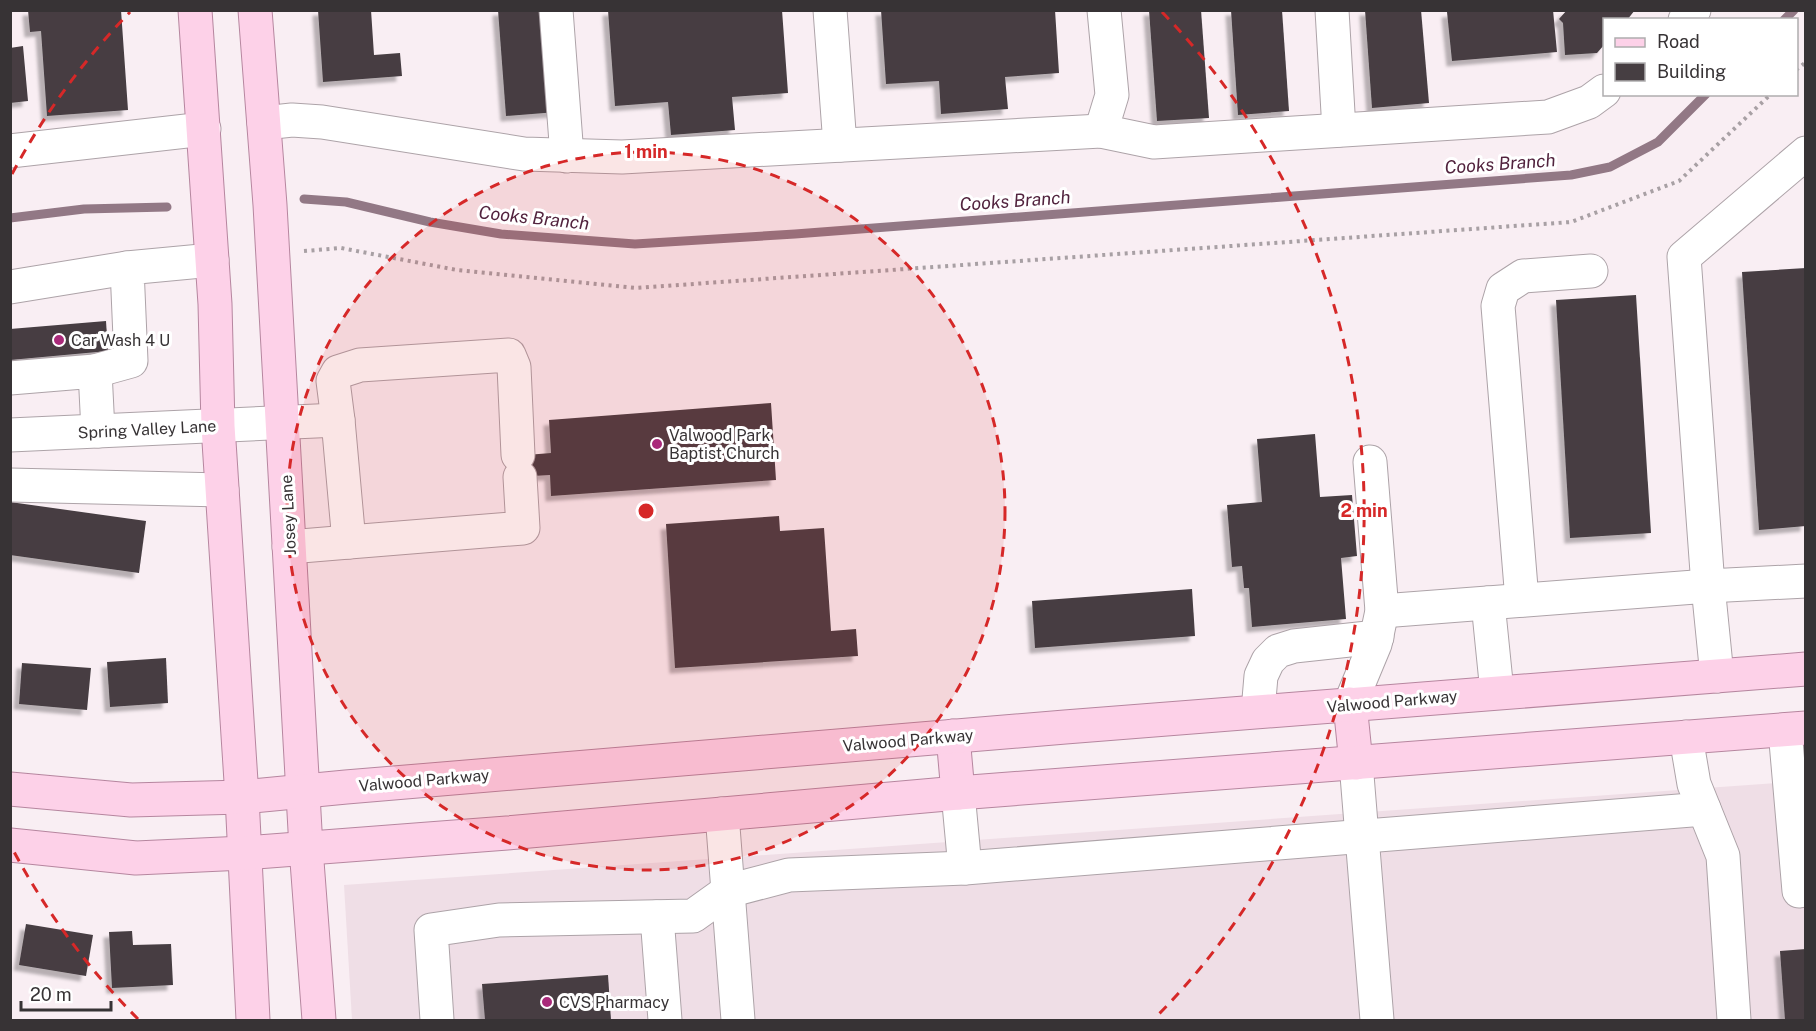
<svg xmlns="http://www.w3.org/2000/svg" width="1816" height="1031" font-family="'Public Sans',sans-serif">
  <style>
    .built { fill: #efdee6 }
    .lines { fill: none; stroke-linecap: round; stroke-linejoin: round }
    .stream { stroke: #927885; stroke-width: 9 }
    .building { fill: #463e42; filter: url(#shadow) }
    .minor-casing { stroke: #ada3a8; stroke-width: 35 }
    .major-casing { stroke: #b6869f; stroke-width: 35 }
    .path { stroke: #a8a0a4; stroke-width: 4; stroke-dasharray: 3 4.5; stroke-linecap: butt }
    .minor { stroke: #fff; stroke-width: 33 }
    .major { stroke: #fdd1e8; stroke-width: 33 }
    .ring { fill: none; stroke: #d62828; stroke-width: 3; stroke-dasharray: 10 8 }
    .poi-dot { fill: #a92a7a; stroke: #fff; stroke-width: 2 }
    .labels { text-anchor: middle; stroke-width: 6; stroke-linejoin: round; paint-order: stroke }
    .poi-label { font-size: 16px; fill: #373335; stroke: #fff; text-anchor: start }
    .street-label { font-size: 16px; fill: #373335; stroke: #fff }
    .water-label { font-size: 18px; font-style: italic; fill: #52233e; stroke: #fff }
    .centre { fill: #d62828; stroke: #fff; stroke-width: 3 }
    .ring-label { font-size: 18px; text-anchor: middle; font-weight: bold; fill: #d62828; stroke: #fff; stroke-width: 6; stroke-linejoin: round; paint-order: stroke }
  </style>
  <defs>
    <filter id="shadow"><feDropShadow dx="-5.5" dy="5.5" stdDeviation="1.5" flood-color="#0004"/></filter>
  </defs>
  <rect width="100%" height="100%" fill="#f9eef3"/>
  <polygon class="built" points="1805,781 1805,1020 352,1020 344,885"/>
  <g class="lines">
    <g class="stream">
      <polyline points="1784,20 1794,10"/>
      <polyline points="304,199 346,202 430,222 501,234 635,244 795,234 1571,175 1610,167 1658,142 1706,94"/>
      <polyline points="10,218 84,209 167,207"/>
    </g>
  </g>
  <g class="building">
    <polygon points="28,10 121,10 128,110 47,116 41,31 30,32"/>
    <polygon points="318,10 371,10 374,55 400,53 402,76 323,82"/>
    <polygon points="498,10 549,10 557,112 506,116"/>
    <polygon points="608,10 782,10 788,93 732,97 735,130 671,135 668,102 615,106"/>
    <polygon points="881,10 1055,10 1059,73 1005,77 1008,109 941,114 939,81 886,84"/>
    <polygon points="1149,10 1201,10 1209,118 1157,121"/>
    <polygon points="1231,10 1282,10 1289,111 1238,115"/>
    <polygon points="1365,10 1421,10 1429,103 1372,108"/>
    <polygon points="1466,10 1553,10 1557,52 1452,61 1447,12"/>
    <polygon points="1567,10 1635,10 1627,20 1604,20 1604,45 1597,53 1565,55 1563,23 1559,19"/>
    <polygon points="23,46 28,101 10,103 10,48"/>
    <polygon points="1806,268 1806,526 1759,530 1742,272"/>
    <polygon points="1636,295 1651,533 1570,538 1556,300"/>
    <polygon points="106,321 108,351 10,360 10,329"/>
    <polygon points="771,403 776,480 551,496 550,475 515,477 514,456 551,453 549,420"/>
    <polygon points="1315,434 1320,497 1352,495 1357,556 1341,558 1346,619 1252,627 1249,588 1244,588 1242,566 1232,567 1227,505 1262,502 1257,439"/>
    <polygon points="10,502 146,521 139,573 10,555"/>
    <polygon points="779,516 780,531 824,528 831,631 856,629 858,656 675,668 666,524"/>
    <polygon points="1192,589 1195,636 1035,648 1032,601"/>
    <polygon points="166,658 168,703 110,707 107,662"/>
    <polygon points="22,663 91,668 87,710 19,704"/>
    <polygon points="26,924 93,935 86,976 19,965"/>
    <polygon points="132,931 133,945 171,944 173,985 112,988 109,932"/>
    <polygon points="1806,949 1806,1020 1785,1020 1780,951"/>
    <polygon points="608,975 611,1020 485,1020 482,984"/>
  </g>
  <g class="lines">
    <defs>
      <g id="minor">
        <polyline points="556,10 567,156"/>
        <polyline points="830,10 840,145"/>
        <polyline points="1332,10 1339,130"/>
        <polyline points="1685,20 1694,10"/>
        <polyline points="264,123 292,120 322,122 524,154 622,157 1101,131 1154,142 1548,117 1589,102 1604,91"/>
        <polyline points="1101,131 1112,95 1104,10"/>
        <polyline points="10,151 204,129"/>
        <polyline points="1806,153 1684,257 1708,586 1806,581"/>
        <polyline points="10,287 127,268"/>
        <polyline points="95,371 131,361 127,268 212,260"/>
        <polyline points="10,378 95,371 98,431"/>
        <polyline points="338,420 333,381 338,372 360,365 509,355 514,367 518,455"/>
        <polyline points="10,435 338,420 349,542 523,528 520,477"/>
        <polyline points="10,485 222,490"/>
        <polyline points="289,547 349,542"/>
        <polyline points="1522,600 1498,306 1503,289 1523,276 1591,271"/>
        <polyline points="1488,603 1497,692"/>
        <polyline points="1382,611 1708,586 1717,676"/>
        <polyline points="1350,704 1375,644 1382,611 1370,462"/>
        <polyline points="1258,711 1261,676 1268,661 1278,651 1294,646 1377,637"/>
        <polyline points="1785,730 1799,891 1806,890"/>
        <polyline points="1686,737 1694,784 1723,856 1734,1020"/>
        <polyline points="1356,763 1377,1020"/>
        <polyline points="958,793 965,868"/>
        <polyline points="722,814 738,1020"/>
        <polyline points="657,917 665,1020"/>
        <polyline points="437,1020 431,930 499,920 693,916 728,891 789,875 965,868 1704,809"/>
      </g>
      <g id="major">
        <polyline points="195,10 215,304 218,426 242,797 253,1020"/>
        <polyline points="255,10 270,205 306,848 319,1020"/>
        <polyline points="1350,704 1356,763"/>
        <polyline points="953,736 958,793"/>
        <polyline points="10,789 131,800 242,797 346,787 1065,727 1806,669"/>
        <polyline points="10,845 136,858 244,853 507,833 958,793 1806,728"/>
      </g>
    </defs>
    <use href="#minor" class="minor-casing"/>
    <use href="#major" class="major-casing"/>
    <g class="path">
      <polyline points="1796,70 1806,62"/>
      <polyline points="304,251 341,248 457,270 636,288 1571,222 1679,181 1771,94"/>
    </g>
    <use href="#minor" class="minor"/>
    <use href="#major" class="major"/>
  </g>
  <circle cx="646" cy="511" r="359" fill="#d62828" fill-opacity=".12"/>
  <g class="ring">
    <circle cx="646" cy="511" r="359"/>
    <path d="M138 1019A718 718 0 0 1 12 848M12 174A718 718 0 0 1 130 12M1162 12A718 718 0 0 1 1154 1019"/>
  </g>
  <g class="poi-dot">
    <circle cx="59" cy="340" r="6"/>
    <circle cx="657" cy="444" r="6"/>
    <circle cx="547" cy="1002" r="6"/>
  </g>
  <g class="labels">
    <g class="poi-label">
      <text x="71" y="346">Car Wash 4 U</text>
      <text x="669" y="441">Valwood Park<tspan x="669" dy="18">Baptist Church</tspan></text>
      <text x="559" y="1008">CVS Pharmacy</text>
    </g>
    <g class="street-label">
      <text transform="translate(147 429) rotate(-3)" y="6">Spring Valley Lane</text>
      <text transform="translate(288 515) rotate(-93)" y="6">Josey Lane</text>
      <text transform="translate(1392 701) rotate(-5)" y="6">Valwood Parkway</text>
      <text transform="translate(908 740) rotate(-5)" y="6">Valwood Parkway</text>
      <text transform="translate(424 780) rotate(-5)" y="6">Valwood Parkway</text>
    </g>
    <g class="water-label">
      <text transform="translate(1500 164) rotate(-4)" y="6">Cooks Branch</text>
      <text transform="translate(1015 201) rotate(-4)" y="6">Cooks Branch</text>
      <text transform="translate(534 218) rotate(6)" y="6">Cooks Branch</text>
    </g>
  </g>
  <circle cx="646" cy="511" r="9" class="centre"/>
  <g class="ring-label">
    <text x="646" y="158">1 min</text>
    <text x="1364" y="517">2 min</text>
  </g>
  <rect width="1816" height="1031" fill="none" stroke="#373335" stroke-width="24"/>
  <rect x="1603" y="18" width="195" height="78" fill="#ffffff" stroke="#afadae" stroke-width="1.5"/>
  <rect x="1615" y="38" width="30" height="9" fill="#fdd1e8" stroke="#afadae" stroke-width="1.5"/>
  <text x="1657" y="48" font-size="18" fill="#373335">Road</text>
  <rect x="1615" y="63" width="30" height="18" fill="#463e42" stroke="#afadae" stroke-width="1.5"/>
  <text x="1657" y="78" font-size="18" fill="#373335">Building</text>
  <path d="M21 1001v9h90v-9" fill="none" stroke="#373335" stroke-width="3"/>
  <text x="30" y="1001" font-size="18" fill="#373335" stroke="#ffffff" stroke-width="4.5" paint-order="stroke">20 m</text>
</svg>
